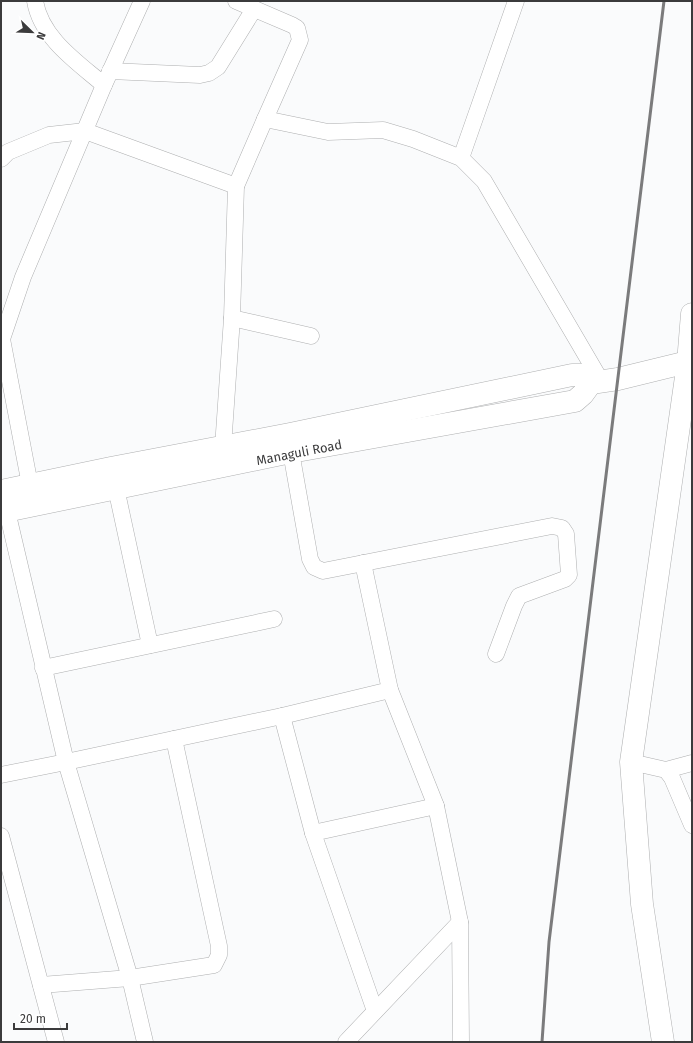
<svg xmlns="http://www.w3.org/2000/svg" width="693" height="1043" font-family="'Fira Sans',sans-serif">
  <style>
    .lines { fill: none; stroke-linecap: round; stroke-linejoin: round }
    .street-casing { stroke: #aeafb0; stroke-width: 17 }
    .secondary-casing { stroke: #aeafb0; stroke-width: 23 }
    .primary-casing { stroke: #aeafb0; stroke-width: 23 }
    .street { stroke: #fff; stroke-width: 16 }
    .secondary { stroke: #fff; stroke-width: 22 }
    .primary { stroke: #fff; stroke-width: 22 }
    .rail { stroke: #7b7b7c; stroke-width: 3 }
    .labels { text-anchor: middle; stroke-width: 4; stroke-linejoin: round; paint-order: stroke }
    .street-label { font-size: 13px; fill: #3b3b3c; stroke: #fff }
  </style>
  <rect width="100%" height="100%" fill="#fafbfc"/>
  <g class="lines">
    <defs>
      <g id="street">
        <path d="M35,1C41,38 77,62 104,85"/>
        <polyline points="236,1 292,25 297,28 300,40 265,119"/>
        <polyline points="110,71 200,75 209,73 218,67 254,9"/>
        <polyline points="461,158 516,1"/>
        <polyline points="1,159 8,152 49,135 85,131 236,186 265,119 328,132 383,130 413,139 461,158 484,181 601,381"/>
        <polyline points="232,318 311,336"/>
        <polyline points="223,447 232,318 236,186"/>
        <polyline points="291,452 310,559 314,567 323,571 552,526 562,528 566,534 569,575 565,579 519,596 514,606 496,654"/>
        <polyline points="30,485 2,339 23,277 104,85 142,1"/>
        <polyline points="116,488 150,645"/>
        <polyline points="7,511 66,762 282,716 390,690 363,563"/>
        <polyline points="43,668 274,619"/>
        <polyline points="390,690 436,806"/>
        <polyline points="282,716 313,833"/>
        <polyline points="631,762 666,770 672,778 692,825"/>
        <polyline points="666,770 692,763"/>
        <polyline points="1,775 66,762 130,978 145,1042"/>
        <polyline points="1,836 56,1042"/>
        <polyline points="41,985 130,978 214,965 219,955 219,946 174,739"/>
        <polyline points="375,1011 313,833 436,806 460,922 461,1042"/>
        <polyline points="346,1042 460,922"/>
      </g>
      <polyline id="secondary" points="663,1042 642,904 631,762 688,363 692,314"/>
      <g id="primary">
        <polyline points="591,383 618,379 692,361"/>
        <polyline points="1,491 111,468 290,434 572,375 582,375 591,383"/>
        <polyline points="1,512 291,452 575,401 583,394 591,383"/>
      </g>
    </defs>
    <use href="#street" class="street-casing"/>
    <use href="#secondary" class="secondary-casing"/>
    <use href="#primary" class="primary-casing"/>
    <use href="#street" class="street"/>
    <use href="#secondary" class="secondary"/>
    <use href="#primary" class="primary"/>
    <polyline class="rail" points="542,1042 549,942 664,1"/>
  </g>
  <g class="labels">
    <g class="street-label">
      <text transform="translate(299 452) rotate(-11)" y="5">Managuli Road</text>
    </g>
  </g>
  <rect width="693" height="1043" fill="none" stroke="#3b3b3c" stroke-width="4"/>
  <g transform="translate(32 32) rotate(113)" stroke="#ffffff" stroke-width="3" paint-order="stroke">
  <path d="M0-3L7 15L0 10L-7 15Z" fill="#3b3b3c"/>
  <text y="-6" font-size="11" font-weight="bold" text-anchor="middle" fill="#3b3b3c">N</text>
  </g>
  <path d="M14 1023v6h53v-6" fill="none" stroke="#3b3b3c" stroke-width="2"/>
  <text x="20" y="1023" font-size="12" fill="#3b3b3c" stroke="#ffffff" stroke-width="3" paint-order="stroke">20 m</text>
</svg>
